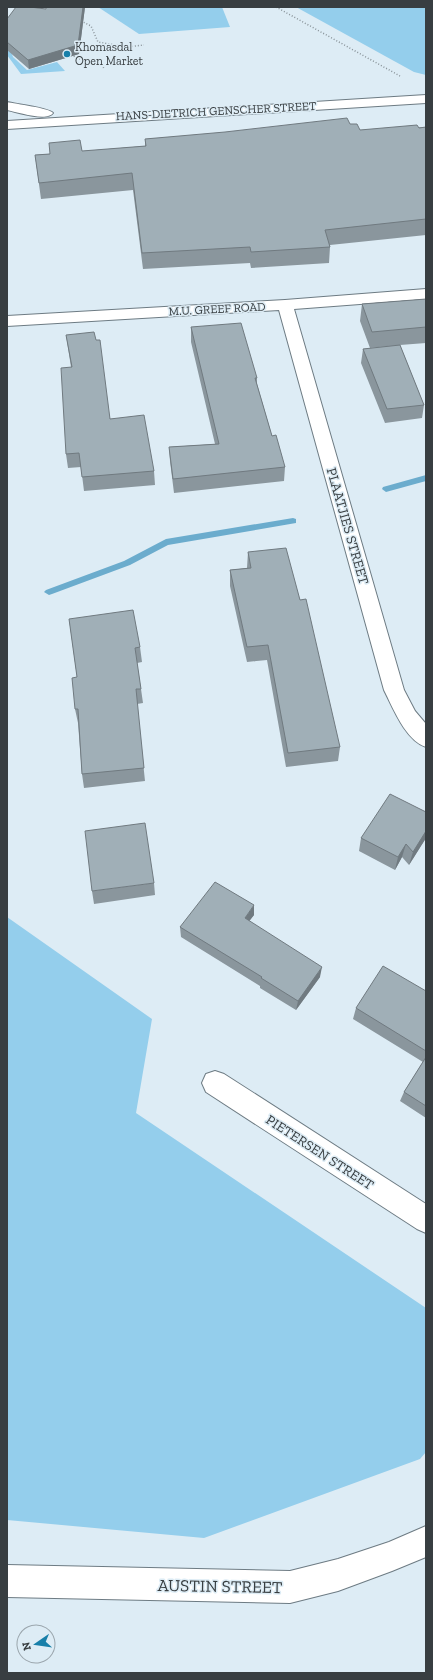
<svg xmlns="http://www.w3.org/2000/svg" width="433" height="1680" font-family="'Zilla Slab',serif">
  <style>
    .green { fill: #94ceec }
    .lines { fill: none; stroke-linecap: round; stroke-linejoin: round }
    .stream { fill: #6baccd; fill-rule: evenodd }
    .minor-casing { stroke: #6d7b83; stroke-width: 2 }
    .tertiary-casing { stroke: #6d7b83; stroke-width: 2 }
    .path { stroke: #899399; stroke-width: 1.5; stroke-dasharray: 1 2; stroke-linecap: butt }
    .minor { fill: #fff; fill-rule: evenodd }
    .tertiary { fill: #fff; fill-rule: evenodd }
    .wall { fill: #8a969d }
    .shaded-wall { fill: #707a80 }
    .building { fill: #a0afb7; stroke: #707a80 }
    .poi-dot { fill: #177fa9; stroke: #ddecf5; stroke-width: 1.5 }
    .labels { text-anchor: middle; stroke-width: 3; stroke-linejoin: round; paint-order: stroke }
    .far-poi-label { font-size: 12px; fill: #383e41; stroke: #ddecf5; text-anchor: start }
    .far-street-label { font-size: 12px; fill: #383e41; stroke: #ddecf5 }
    .street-label { font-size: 14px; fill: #383e41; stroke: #ddecf5 }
    .near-street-label { font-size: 17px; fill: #383e41; stroke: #ddecf5 }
  </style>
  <rect width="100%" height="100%" fill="#ddecf5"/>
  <g class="green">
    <polygon points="98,7 222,7 230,27 139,34"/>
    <polygon points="296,7 426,7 426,75 414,72"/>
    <polygon points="7,40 13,57 27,70 57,62 65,71 21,74 7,55"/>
    <polygon points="7,917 152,1019 136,1113 426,1308 426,1452 420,1459 204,1538 7,1520"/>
  </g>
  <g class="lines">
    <g class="stream">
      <polygon points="426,475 426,481 386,492 382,489 383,487"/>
      <polygon points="293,518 296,519 296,523 168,545 130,565 52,594 49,595 44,592 46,590 124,561 166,539"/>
    </g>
    <defs>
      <g id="minor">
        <path d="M426,289V299L294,309L404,690L415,711L426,724V747C406,741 393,708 384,690L279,310L7,326V316L285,300Z"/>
        <polygon points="215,1071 224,1074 426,1204 426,1233 417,1229 206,1092 202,1083 206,1074"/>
        <polygon points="426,1526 426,1557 392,1571 338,1591 290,1603 7,1597 7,1565 290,1571 338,1559 389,1542"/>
      </g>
      <g id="tertiary">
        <polygon points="426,95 426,103 7,129 7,121"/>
        <path d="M7,102C15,104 50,108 53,113C47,122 17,112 7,110Z"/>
      </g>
    </defs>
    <use href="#minor" class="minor-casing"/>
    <use href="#tertiary" class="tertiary-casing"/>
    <g class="path">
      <polyline points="276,7 400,76"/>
      <polyline points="81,21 91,26 98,42 127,47 144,45"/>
      <polyline points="71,55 87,62 102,64 104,69"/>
    </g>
    <use href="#minor" class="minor"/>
    <use href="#tertiary" class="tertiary"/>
  </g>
  <g class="wall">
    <polygon points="46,7 85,7 79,54 29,69 7,50 7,19 46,9"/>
    <polygon points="350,124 360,130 426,127 426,235 330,245 330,247 329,263 251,268 250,263 143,269 133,190 41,199 35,155 145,146 145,139"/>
    <polygon points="426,299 426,343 400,345 424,405 422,418 385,423 361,363 363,349 397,345 370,348 360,321 362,304"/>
    <polygon points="191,327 257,378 257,384 272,436 285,467 284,481 174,493 170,461 169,447 215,444 191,342"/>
    <polygon points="66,335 110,419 154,471 155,485 84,491 81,467 68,468 66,454 71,367"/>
    <polygon points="248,552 340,747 338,761 286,767 267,660 247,662 230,586 230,570 247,568"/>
    <polygon points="69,619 140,647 142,662 137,663 141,689 143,703 137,704 145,781 84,788 82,774 78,723 75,709 77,677"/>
    <polygon points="426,812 426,838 409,865 402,857 395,870 359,851 361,838"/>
    <polygon points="154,883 155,895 94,904 92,891"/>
    <polygon points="254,915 249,921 320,977 296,1010 260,988 260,986 181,937 180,927"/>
    <polygon points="426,991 426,1118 400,1101 404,1092 423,1062 353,1019 356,1008"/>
  </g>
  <g class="shaded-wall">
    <polygon points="83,7 85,7 79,54 29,69 28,60"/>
    <polygon points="426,831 426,838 409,865 413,852"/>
    <polygon points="406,844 402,857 395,870 398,857"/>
    <polygon points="254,905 254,915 244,928 245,918"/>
    <polygon points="322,967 320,977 296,1010 298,1001"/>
  </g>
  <g class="building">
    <polygon points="16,7 30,7 46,9 46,7 83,7 78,45 28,60 7,42 7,19"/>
    <polygon points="347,118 350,124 357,124 360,130 417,125 419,128 426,127 426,219 325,230 330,247 251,252 250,247 142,253 132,173 39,183 35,155 50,154 49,143 80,140 82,151 133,147 146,146 145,139 225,132"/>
    <polygon points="426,299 426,327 372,332 362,304"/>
    <polygon points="241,323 257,378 255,378 272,436 276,435 285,467 173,479 169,447 219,444 191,327"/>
    <polygon points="94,332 96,340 100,340 110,419 144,415 154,471 82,477 79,453 66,454 61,368 72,367 66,335"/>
    <polygon points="400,345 424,405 387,409 363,349"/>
    <polygon points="286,548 300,600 306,599 340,747 288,753 268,645 247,647 230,570 251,568 248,552"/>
    <polygon points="133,610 140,647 135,648 141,689 136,689 144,768 82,774 78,709 75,709 72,678 77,677 69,619"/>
    <polygon points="390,794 426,812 426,831 413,852 406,844 398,857 361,838"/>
    <polygon points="145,823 154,883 92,891 85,831"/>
    <polygon points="215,882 254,905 245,918 322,967 298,1001 261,978 262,977 180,927"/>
    <polygon points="383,966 426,991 426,1051 356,1008"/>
    <polygon points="426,1057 426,1106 404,1092"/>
  </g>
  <circle class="poi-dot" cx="67" cy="54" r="4"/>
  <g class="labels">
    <g class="far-poi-label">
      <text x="75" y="51">Khomasdal<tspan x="75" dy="14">Open Market</tspan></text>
    </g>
    <g class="far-street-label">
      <text transform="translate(216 111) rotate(-3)" y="4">HANS-DIETRICH GENSCHER STREET</text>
      <text transform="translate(217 309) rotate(-3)" y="4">M.U. GREEF ROAD</text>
    </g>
    <g class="street-label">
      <text transform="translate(348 526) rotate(74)" y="5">PLAATJIES STREET</text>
      <text transform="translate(320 1152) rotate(33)" y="5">PIETERSEN STREET</text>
    </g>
    <g class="near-street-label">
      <text transform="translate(220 1586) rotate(1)" y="6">AUSTIN STREET</text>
    </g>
  </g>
  <rect width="433" height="1680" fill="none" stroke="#383e41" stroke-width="16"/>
  <g transform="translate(36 1644) rotate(257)"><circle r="19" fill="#ddecf5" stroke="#9ba6ad"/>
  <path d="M0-3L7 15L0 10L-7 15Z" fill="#177fa9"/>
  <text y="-6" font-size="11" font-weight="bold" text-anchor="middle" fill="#383e41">N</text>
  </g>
</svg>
